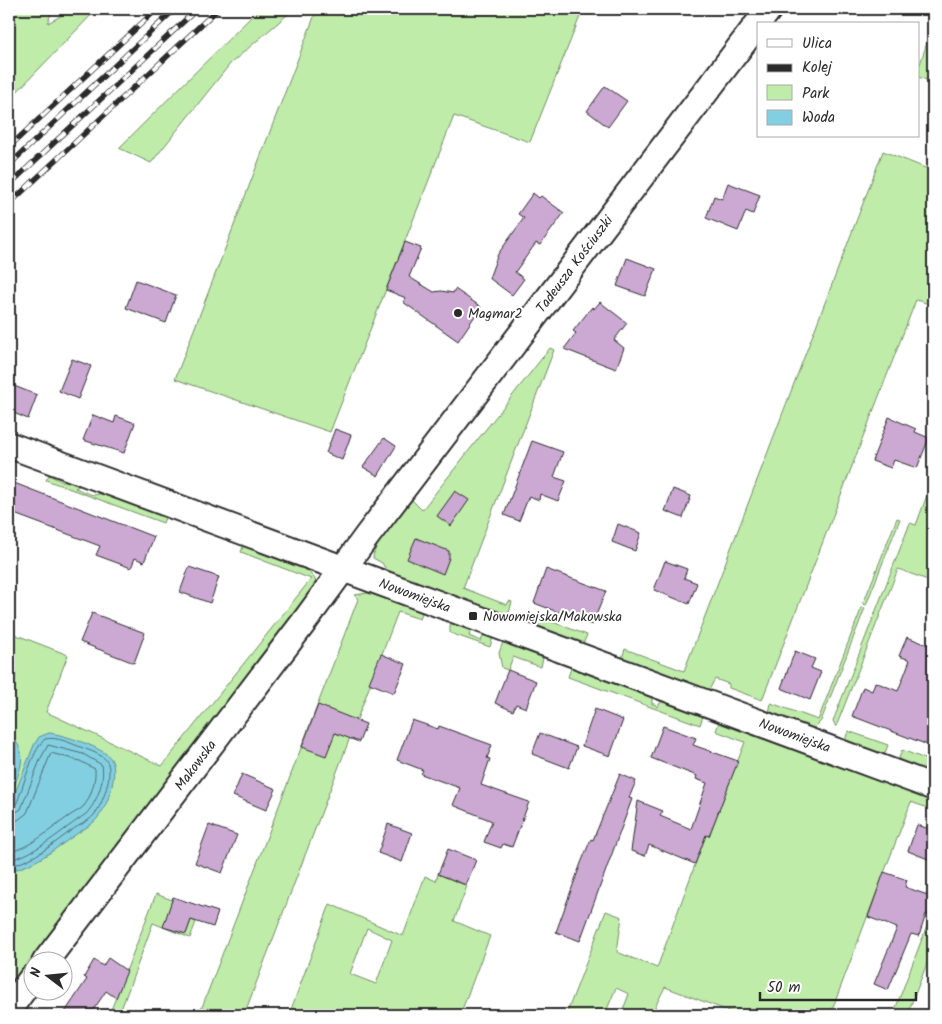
<svg xmlns="http://www.w3.org/2000/svg" width="942" height="1024" font-family="Kalam,sans-serif">
  <style>
    .green { fill: #bfeca9; stroke: #758c6a; fill-rule: evenodd }
    .water { fill: #83cfe2; stroke: #608d99 }
    .lines { fill: none; stroke-linecap: round; stroke-linejoin: round }
    .shore { stroke: #4e6d74; stroke-width: 1 }
    .building { fill: #cba9d3; stroke: #2b2b2b }
    .minor-casing { stroke: #2b2b2b; stroke-width: 29 }
    .minor { stroke: #fff; stroke-width: 25 }
    .rail-casing { stroke: #2b2b2b; stroke-width: 5.5 }
    .rail { stroke: #fff; stroke-width: 4; stroke-dasharray: 11; stroke-linecap: butt }
    .poi-dot { fill: #2b2b2b; stroke: #fff; stroke-width: 2 }
    .labels { text-anchor: middle; stroke-width: 4; stroke-linejoin: round; paint-order: stroke }
    .street-label { font-size: 14px; fill: #2b2b2b; stroke: #fff }
    .poi-label { font-size: 14px; fill: #2b2b2b; stroke: #fff; text-anchor: start }
  </style>
  <rect width="100%" height="100%" fill="#fff"/>
  <filter id="ink" filterUnits="userSpaceOnUse"><feTurbulence type="fractalNoise" baseFrequency=".02" numOctaves="2"/><feDisplacementMap in="SourceGraphic" scale="10" xChannelSelector="R" yChannelSelector="G"/><feConvolveMatrix kernelMatrix="1 2 1 2 8 2 1 2 1" color-interpolation-filters="sRGB"/></filter>
  <g filter="url(#ink)">
    <g class="green">
      <polygon points="9,9 52,9 48,23 73,9 97,9 9,100"/>
      <polygon points="259,9 294,9 230,64 151,163 119,148"/>
      <polygon points="317,9 583,9 530,142 454,116 330,432 175,379"/>
      <polygon points="933,24 933,82 918,77 918,63 920,64"/>
      <polygon points="883,151 933,171 933,305 916,300 762,700 729,688 729,684 715,679 709,690 622,658 625,649 684,671"/>
      <path d="M550,348L554,350L463,588L507,605L509,601L512,602L508,616L387,571L382,563L373,558C373,544 402,512 412,500L422,510Z"/>
      <path d="M49,475L61,481H71L79,486L75,488C86,492 94,499 104,491L166,515L163,523L46,480Z"/>
      <polygon points="933,479 933,582 898,569 836,727 833,721 910,523 916,525"/>
      <polygon points="897,518 900,519 866,605 863,604"/>
      <polygon points="244,544 310,569 309,572 315,579 316,586 9,987 9,632 68,655 46,712 162,766 311,579 241,552"/>
      <polygon points="368,593 380,597 381,595 413,607 422,613 420,619 398,612 244,1015 199,1015 358,599 354,595"/>
      <polygon points="862,607 865,608 821,721 813,729 769,713 771,703 818,720"/>
      <polygon points="529,613 587,635 583,644 526,622"/>
      <polygon points="455,621 472,627 469,636 481,641 486,629 493,637 490,647 450,633 450,625"/>
      <polygon points="504,639 544,653 541,667 513,657 508,670 502,668 499,653"/>
      <polygon points="573,662 652,692 652,704 655,704 657,707 664,698 704,713 700,725 568,677"/>
      <polygon points="721,716 933,796 933,810 911,802 830,1015 739,1015 665,987 651,1015 621,1015 629,994 616,988 605,1014 596,1010 594,1015 566,1015 606,911 622,917 617,952 657,968 706,835 709,836 745,742 716,731"/>
      <polygon points="848,731 888,745 884,756 845,741"/>
      <polygon points="902,750 933,762 933,774 898,761"/>
      <path d="M438,874L467,886L454,921L490,936L460,1015H289L330,904L403,936L425,876L436,881ZM367,928L392,940L376,984L350,974Z"/>
      <polygon points="156,894 172,900 164,927 186,934 191,920 196,922 190,938 153,923 119,1015 109,1015"/>
      <polygon points="933,910 933,948 907,1015 893,1015"/>
    </g>
    <g class="water">
      <path d="M9,732C12,737 18,743 20,749C26,763 14,785 9,798Z"/>
      <path d="M49,733C62,734 105,748 111,759C119,772 108,805 99,816C93,825 83,829 75,835C54,850 34,866 9,871V808L34,745L39,737Z"/>
    </g>
    <g class="lines">
      <g class="shore">
        <path d="M9,808H13L16,805C24,786 31,752 45,739C57,736 72,744 83,748C89,750 102,755 106,760C115,771 102,806 94,815C88,822 79,825 72,830C52,845 33,861 9,866"/>
        <path d="M9,814L15,813L21,809L40,760L48,745L83,754L102,765C105,781 97,802 86,814C62,830 37,854 9,860"/>
        <path d="M9,822L18,820L27,813L51,753L80,761L95,769C96,780 91,797 84,806C79,811 71,814 65,819C48,831 30,848 9,852"/>
      </g>
    </g>
    <g class="building">
      <polygon points="605,86 627,101 608,127 587,111"/>
      <polygon points="728,183 760,195 753,214 746,211 738,231 706,218 714,196 722,199"/>
      <polygon points="533,193 539,198 541,196 564,213 540,245 536,243 515,272 524,279 512,295 489,278 498,254 524,218 518,214"/>
      <polygon points="405,242 421,248 409,277 434,292 441,291 453,293 455,289 481,307 458,341 403,302 406,298 386,290"/>
      <polygon points="627,258 656,269 645,296 617,286"/>
      <polygon points="136,280 176,295 166,323 126,308"/>
      <polygon points="600,302 627,323 614,340 624,348 616,369 564,349 576,333 573,331 592,307 594,309"/>
      <polygon points="72,359 91,366 78,399 59,391"/>
      <polygon points="9,384 37,395 28,419 9,411"/>
      <polygon points="93,415 114,423 116,416 135,423 124,453 83,440"/>
      <polygon points="889,417 916,429 915,432 929,438 917,468 894,460 891,468 872,461"/>
      <polygon points="335,429 351,435 342,460 326,453"/>
      <polygon points="384,438 396,446 378,476 363,467"/>
      <polygon points="532,441 563,452 554,477 566,481 558,501 540,494 539,500 529,496 519,521 504,515"/>
      <polygon points="9,481 154,537 144,562 135,558 131,568 96,555 100,546 9,512"/>
      <polygon points="673,489 691,496 683,518 665,511"/>
      <polygon points="455,491 469,500 451,526 437,516"/>
      <polygon points="618,524 641,533 635,551 612,542"/>
      <polygon points="416,538 449,551 449,558 443,574 407,559"/>
      <polygon points="665,561 687,569 684,578 697,583 689,604 654,590"/>
      <polygon points="189,567 219,577 210,603 180,592"/>
      <polygon points="546,569 606,591 592,625 534,603"/>
      <polygon points="92,613 145,633 134,663 80,642"/>
      <polygon points="907,637 933,647 933,747 852,716 863,687 872,691 875,682 898,691 910,660 899,656"/>
      <polygon points="795,651 815,659 811,668 821,672 810,700 781,688"/>
      <polygon points="381,654 406,664 394,693 369,683"/>
      <polygon points="508,670 536,681 526,708 516,704 513,711 495,703"/>
      <polygon points="318,705 366,724 359,742 335,733 326,756 302,747"/>
      <polygon points="595,709 623,720 610,756 582,746"/>
      <polygon points="412,720 438,729 439,726 492,745 487,758 490,759 481,785 529,802 512,847 503,844 501,848 484,842 492,821 453,805 460,788 421,774 423,770 397,760"/>
      <polygon points="663,726 696,738 693,745 738,761 709,836 706,835 695,864 649,845 645,856 631,851 638,801 663,811 660,816 691,829 707,783 696,779 697,776 651,758"/>
      <polygon points="540,733 577,747 569,768 532,754"/>
      <polygon points="242,774 276,789 266,810 233,796"/>
      <polygon points="620,774 636,781 629,798 632,799 580,941 556,932 581,863 591,839 593,840"/>
      <polygon points="388,824 412,833 402,862 378,853"/>
      <polygon points="209,825 237,835 222,873 195,863"/>
      <polygon points="917,825 933,830 933,861 908,851"/>
      <polygon points="448,849 476,860 466,885 438,874"/>
      <polygon points="884,872 907,880 905,887 933,897 933,916 926,914 919,936 911,934 888,990 874,984 897,928 868,917"/>
      <polygon points="173,897 218,912 213,927 191,920 186,934 163,927"/>
      <polygon points="108,958 127,971 116,998 106,991 90,1015 63,1015 87,979 84,977 94,960 103,966"/>
    </g>
    <g class="lines">
      <defs>
        <g id="minor">
          <path d="M9,445C317,560 626,671 933,787"/>
          <polyline points="45,962 304,622 367,536 769,9"/>
          <polyline points="9,1009 32,978"/>
        </g>
      </defs>
      <use href="#minor" class="minor-casing"/>
      <use href="#minor" class="minor"/>
      <defs>
        <g id="rail">
          <polyline points="9,147 157,9"/>
          <polyline points="9,165 175,9"/>
          <polyline points="9,185 197,9"/>
          <polyline points="9,204 218,9"/>
        </g>
      </defs>
      <use href="#rail" class="rail-casing"/>
      <use href="#rail" class="rail"/>
    </g>
  </g>
  <g class="poi-dot">
    <circle cx="458" cy="313" r="5"/>
    <rect x="468" y="611" width="10" height="10" rx="2.5"/>
  </g>
  <g class="labels">
    <g class="street-label">
      <text transform="translate(574 264) rotate(-53)" y="5">Tadeusza Kościuszki</text>
      <text transform="translate(415 595) rotate(20)" y="5">Nowomiejska</text>
      <text transform="translate(795 735) rotate(20)" y="5">Nowomiejska</text>
      <text transform="translate(195 765) rotate(-53)" y="5">Makowska</text>
    </g>
    <g class="poi-label">
      <text x="468" y="318">Magmar2</text>
      <text x="483" y="621">Nowomiejska/Makowska</text>
    </g>
  </g>
  <rect width="942" height="1024" fill="none" stroke="#fff" stroke-width="30"/>
  <rect x="15" y="15" width="912" height="994" fill="none" stroke="#2b2b2b" stroke-width="2" filter="url(#ink)"/>
  <rect x="757" y="22" width="162" height="115" fill="#ffffff" stroke="#aaaaaa"/>
  <rect x="767" y="39" width="25" height="8" fill="#ffffff" stroke="#aaaaaa"/>
  <text x="802" y="48" font-size="15" fill="#2b2b2b">Ulica</text>
  <rect x="767" y="64" width="25" height="8" fill="#2b2b2b" stroke="#aaaaaa"/>
  <text x="802" y="72" font-size="15" fill="#2b2b2b">Kolej</text>
  <rect x="767" y="85" width="25" height="15" fill="#bfeca9" stroke="#aaaaaa"/>
  <text x="802" y="98" font-size="15" fill="#2b2b2b">Park</text>
  <rect x="767" y="110" width="25" height="15" fill="#83cfe2" stroke="#aaaaaa"/>
  <text x="802" y="122" font-size="15" fill="#2b2b2b">Woda</text>
  <g transform="translate(48 976) rotate(286)"><circle r="24" fill="#ffffff" stroke="#aaaaaa"/>
  <path d="M0-4L9 19L0 12L-9 19Z" fill="#2b2b2b"/>
  <text y="-8" font-size="14" font-weight="bold" text-anchor="middle" fill="#2b2b2b">N</text>
  </g>
  <path d="M760 992v8h156v-8" fill="none" stroke="#2b2b2b" stroke-width="2.5"/>
  <text x="767" y="992" font-size="15" fill="#2b2b2b" stroke="#ffffff" stroke-width="4" paint-order="stroke">50 m</text>
</svg>
